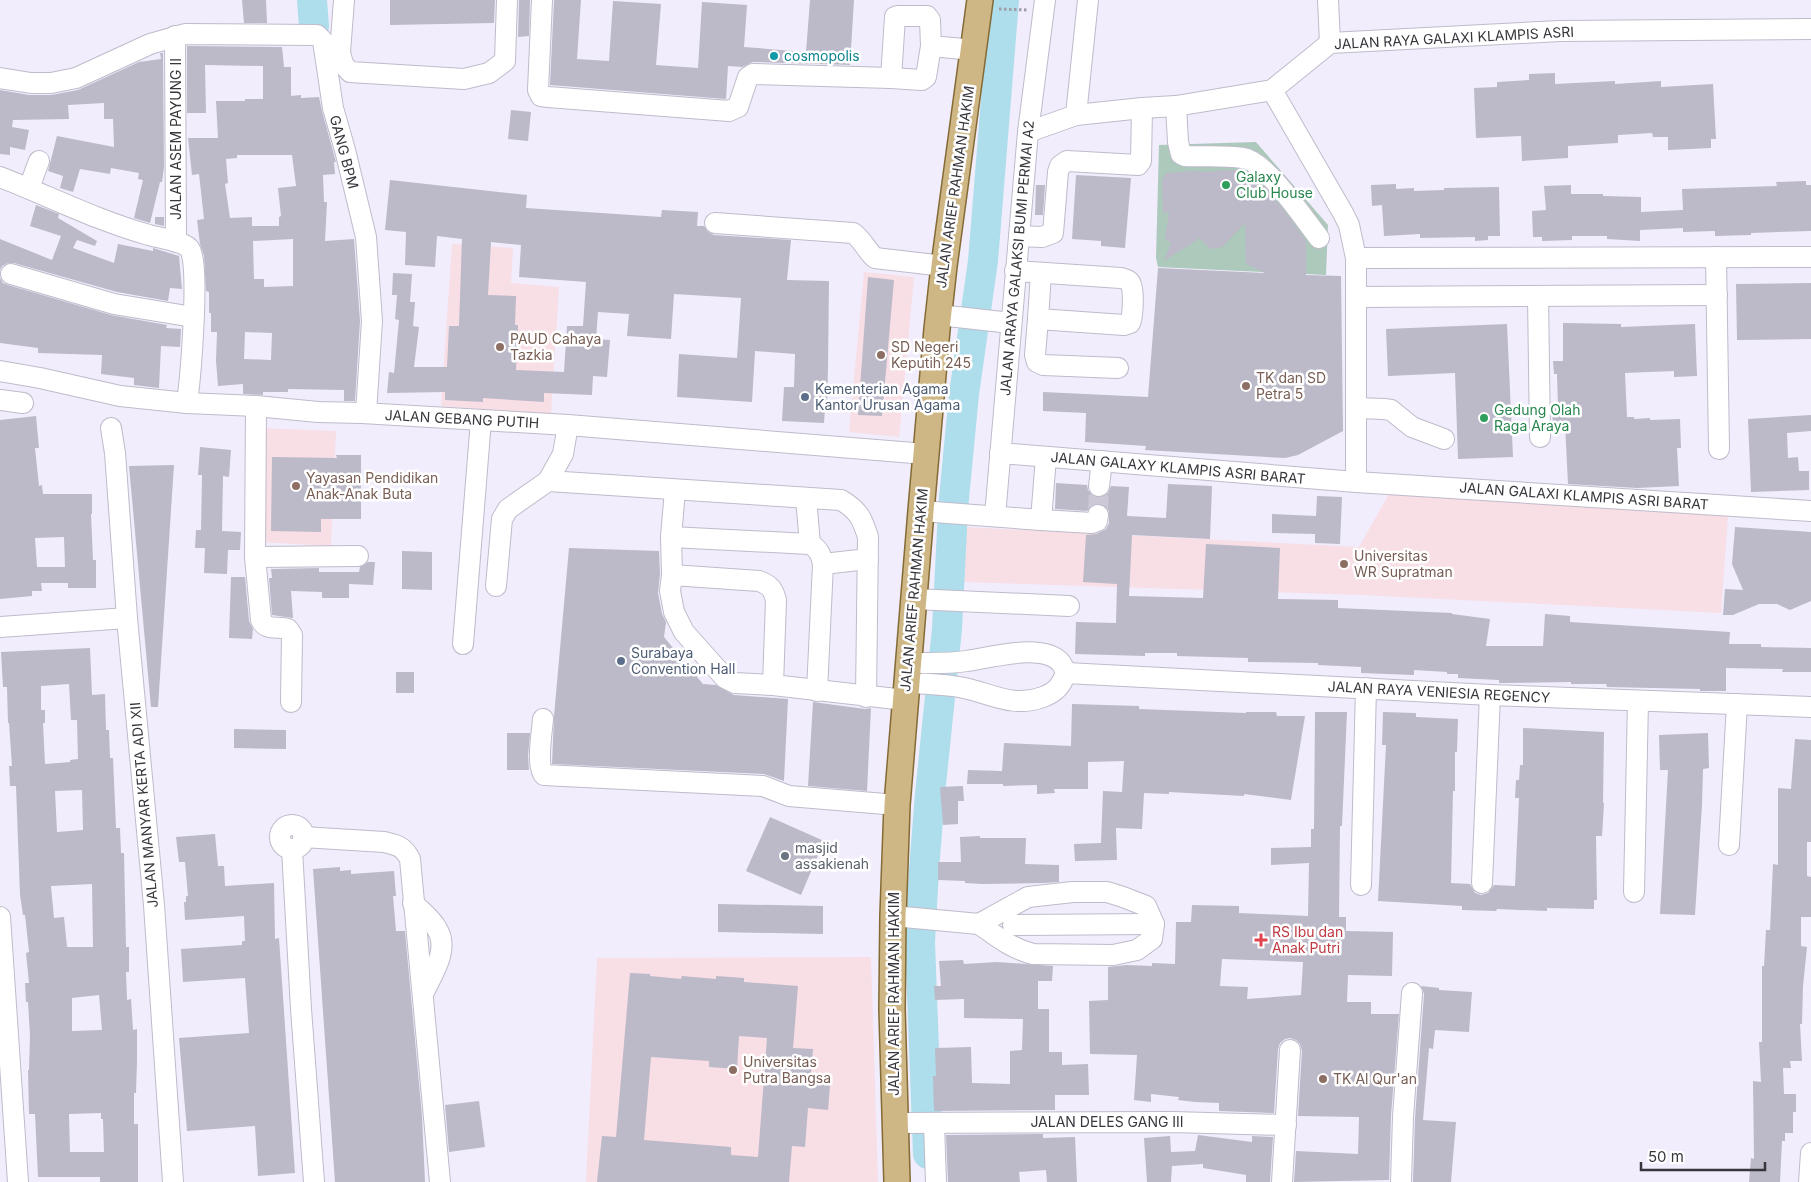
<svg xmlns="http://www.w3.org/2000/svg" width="1811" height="1182" font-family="Inter,sans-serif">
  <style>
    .education { fill: #f8dee5 }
    .green { fill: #acc9bb }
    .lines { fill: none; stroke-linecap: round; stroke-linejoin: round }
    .river { stroke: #aedeec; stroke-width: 30 }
    .building { fill: #bcb9c8; fill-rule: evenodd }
    .minor-tunnel { stroke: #ccc8d6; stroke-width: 20; stroke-dasharray: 20 10; stroke-linecap: butt }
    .minor-casing { stroke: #bfbbca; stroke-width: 22 }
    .major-casing { stroke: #846b36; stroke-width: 28 }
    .path { stroke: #a09da8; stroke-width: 3; stroke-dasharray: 2.5 2.5; stroke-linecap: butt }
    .minor { stroke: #fff; stroke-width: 20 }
    .major { stroke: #ceb784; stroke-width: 25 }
    .culture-dot { fill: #0f9aa8; stroke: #fff; stroke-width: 2 }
    .leisure-dot { fill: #2e9e5b; stroke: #fff; stroke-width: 2 }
    .education-dot { fill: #8d6e63; stroke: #fff; stroke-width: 2 }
    .service-dot { fill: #5c6f8a; stroke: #fff; stroke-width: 2 }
    .worship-dot { fill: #6b7280; stroke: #fff; stroke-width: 2 }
    .health-dot { fill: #e0444e; stroke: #fff; stroke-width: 2 }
    .labels { text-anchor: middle; stroke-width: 5; stroke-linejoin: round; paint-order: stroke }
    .street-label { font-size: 14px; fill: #38363c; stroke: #fff }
    .culture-label { font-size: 14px; fill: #0d838f; stroke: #fff; text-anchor: start }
    .leisure-label { font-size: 14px; fill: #27864d; stroke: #fff; text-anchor: start }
    .education-label { font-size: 14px; fill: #785e54; stroke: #fff; text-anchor: start }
    .service-label { font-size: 14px; fill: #4e5e75; stroke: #fff; text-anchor: start }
    .worship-label { font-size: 14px; fill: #5b616d; stroke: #fff; text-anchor: start }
    .health-label { font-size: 14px; fill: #be3a42; stroke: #fff; text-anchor: start }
  </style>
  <rect width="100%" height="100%" fill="#f1edfd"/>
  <g class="education">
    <polygon points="452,244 513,248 511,283 559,287 551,414 441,406"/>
    <polygon points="864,272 914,277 899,437 849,432"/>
    <polygon points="259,428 336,431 331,546 258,542"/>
    <polygon points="1390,492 1728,516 1721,613 1362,595 963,582 965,527 1359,547"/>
    <polygon points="871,957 878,1182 586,1182 597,958"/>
  </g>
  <polygon class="green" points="1256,142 1328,225 1326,275 1158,267 1156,258 1159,145"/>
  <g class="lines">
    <g class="river">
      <polyline points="312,0 314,26"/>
      <polyline points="928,1154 920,942 924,870 930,794 947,629 953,509 964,394 983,261 1004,0"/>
    </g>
  </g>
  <g class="building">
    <polygon points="242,0 266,0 267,23 244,23"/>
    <polygon points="390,0 495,0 494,23 390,25"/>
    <polygon points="519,0 530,0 529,36 518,37"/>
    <polygon points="554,0 581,0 577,59 609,61 613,1 661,4 656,65 698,68 702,2 747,5 744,47 806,52 810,0 854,0 850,65 753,62 742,67 728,66 726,99 550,85"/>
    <path d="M187,46L282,47L284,67H291V96L301,95V98L319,97L322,111L336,162H334L335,174L323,175L324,202H327L325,241L354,239L360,321L355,401H344V390L288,389V392H263V395L243,394V384L218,386L216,361L217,332H211V313H209V292L206,291L204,256L200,244L197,220L204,219L199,174L192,175L188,138H218L216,101H245V99H263V66L205,65L206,113H187ZM237,155H292L296,186L278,188L281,216L279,217V226H252V217L230,218L225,184L228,183L226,159L237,158ZM293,239V286L264,287V279H254L253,241ZM245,332L272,333L271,360L244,359Z"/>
    <polygon points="160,53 163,53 164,167 162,182 160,182 150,223 134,218 143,180 138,179 139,173 111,168 110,174 80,169 73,192 60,188 63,176 48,171 57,136 114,147 113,119 104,119 104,103 68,105 69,119 13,120 12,127 29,130 25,150 10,147 10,155 0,154 0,90 29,95 51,95 78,90 139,62 161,59"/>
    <polygon points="1555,73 1555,84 1615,81 1615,84 1661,81 1661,87 1713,84 1716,139 1711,139 1711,148 1668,150 1668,137 1653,137 1652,133 1618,135 1618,143 1568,146 1568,158 1522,161 1521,136 1476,138 1474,88 1497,87 1497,82 1529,80 1529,74"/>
    <polygon points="511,110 531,112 528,141 508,139"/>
    <polygon points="1226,170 1240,170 1246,172 1265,188 1285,212 1306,241 1306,275 1341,276 1343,431 1298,455 1285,458 1145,450 1146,446 1085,442 1086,413 1043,411 1043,392 1148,397 1158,268 1265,273 1246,264 1245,223 1222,247 1213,249 1208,247 1200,238 1164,261 1171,243 1165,239 1169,212 1163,213 1162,180 1166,173 1194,171 1208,172"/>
    <polygon points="1076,175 1131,178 1125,248 1101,246 1101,241 1072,239"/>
    <path d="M390,180L527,195L526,208L661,217L662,210L698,212L697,226H704L708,232L714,235L791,240L787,280L829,281L828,367L827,408H825L824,423L782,421L784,387H794L795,354L755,351L752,402L677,397L679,354L737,358L741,298L674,294L671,339L627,336L629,314L598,312L596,339L610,340L607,377L593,376L592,395L544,393V402L483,398V402L445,400V392L387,393L389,372L394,373L399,320L395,319L397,295H392L393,273L412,274L410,302H415L413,326L419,327L414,367H447L449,326H459L462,239L437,236L435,267L405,265L406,232L385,230ZM491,242L521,245L519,277L586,282L583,326H567L564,372L516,370L518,325H515L516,296L488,295Z"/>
    <polygon points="1806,181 1806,185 1811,185 1811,231 1751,233 1751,235 1715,236 1715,231 1683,232 1683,228 1640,230 1640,241 1607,239 1607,236 1572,236 1572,240 1542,241 1542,237 1533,237 1532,211 1546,210 1544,186 1571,185 1571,194 1603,194 1603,196 1641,197 1641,212 1683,210 1682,189 1777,186 1776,182"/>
    <polygon points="1396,184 1396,189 1414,188 1414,191 1444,190 1444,188 1499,187 1500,236 1488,236 1488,240 1475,241 1475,237 1420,238 1420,234 1384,236 1382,205 1372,206 1371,185"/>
    <polygon points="1036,185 1045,185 1043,215 1035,215"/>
    <polygon points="36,205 59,214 58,218 97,241 95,246 77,240 73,248 114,263 118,244 153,251 153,248 179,256 182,289 170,288 168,301 117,292 14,263 8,263 2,266 0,270 0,239 52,260 61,236 30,226"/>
    <polygon points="155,217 164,217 164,226 155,224"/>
    <polygon points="868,277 894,280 882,416 858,415"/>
    <polygon points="0,278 3,283 8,285 111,315 167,325 166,328 181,329 180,347 161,346 159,388 134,385 134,378 101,374 102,355 38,353 38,348 0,343"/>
    <polygon points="1811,283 1811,339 1737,340 1736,284"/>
    <polygon points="1563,323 1621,324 1621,327 1695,324 1697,376 1674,377 1674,371 1625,373 1627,417 1634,417 1634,419 1650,418 1650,420 1680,419 1681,448 1677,448 1679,486 1637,488 1568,484 1565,424 1553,425 1552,407 1558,407 1557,374 1554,374 1553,361 1563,361"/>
    <polygon points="1507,324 1513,457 1458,459 1455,373 1388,376 1386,329"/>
    <polygon points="1811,415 1811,431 1787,433 1788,458 1798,457 1799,471 1809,471 1809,490 1751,492 1748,419"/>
    <path d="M36,416L39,448H35L39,486L42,485L43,494H92V514H91L93,560H96V588H68V583H41L42,591H32V596L0,599V420ZM64,537L65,567H37L35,538Z"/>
    <polygon points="200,447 231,450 229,477 223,476 222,531 241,532 240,550 228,550 227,574 204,573 205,548 195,548 196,530 201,530 202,475 198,475"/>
    <polygon points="336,455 361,455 361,519 321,519 321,532 271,531 272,457 337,458"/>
    <polygon points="174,465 158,707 151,707 129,466"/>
    <polygon points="1056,483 1087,485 1088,490 1092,495 1098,498 1103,497 1108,493 1111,486 1129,487 1127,516 1166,518 1168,484 1212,486 1210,539 1132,535 1129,596 1203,598 1206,544 1280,548 1278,599 1338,600 1338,608 1452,613 1452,614 1490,619 1486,646 1543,646 1545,614 1570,616 1570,622 1730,632 1729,644 1761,644 1761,647 1811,648 1811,672 1782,672 1783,669 1726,668 1726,691 1700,691 1700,689 1607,687 1606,684 1571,684 1571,682 1499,683 1499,680 1458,678 1458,674 1447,674 1447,672 1414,670 1414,675 1361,673 1361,667 1318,665 1318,663 1248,662 1248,658 1177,656 1177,653 1145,653 1145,656 1075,654 1076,622 1116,623 1117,584 1083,582 1086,535 1096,534 1106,529 1109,523 1109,511 1106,506 1099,503 1093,504 1087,511 1055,509"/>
    <polygon points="1317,496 1342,497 1340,544 1315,543 1315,534 1272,533 1272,514 1316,516"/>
    <polygon points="1735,527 1811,532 1811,601 1790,610 1777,604 1759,604 1733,615 1723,615 1725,589 1743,590 1732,564"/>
    <polygon points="569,548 659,551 660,574 658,593 662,614 666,622 664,637 703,684 716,685 734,695 788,699 784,781 764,774 552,764 554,716"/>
    <polygon points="402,551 432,552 432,590 402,589"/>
    <polygon points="368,562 375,562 373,585 349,584 349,598 322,598 322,592 291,591 293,618 272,615 269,578 272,578 271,569 319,568 319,572 359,572 360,567"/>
    <polygon points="231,577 245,577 249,621 253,629 252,639 229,638"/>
    <path d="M90,648L92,695L105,694L106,730H109L110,758H113L116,828H120L121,853H124L126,947H129V972H126L127,1000L131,999L133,1030L137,1029V1061L136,1093H134V1124H138V1182H100V1177H38L35,1114H29L28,1070H29L30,1036L28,1002H26L25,983H29L26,953L29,952L25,915H23L20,895L16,786H10L9,766H12L9,723H8L7,687H3L1,652ZM69,684L71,720H77L78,759L70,760V762L45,764L43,723H45V710H41V686ZM82,790L83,830L57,832L55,791ZM92,884L93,947H67L64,917L54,918L51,886ZM99,995L102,1030L72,1031V998ZM101,1113V1119H103L104,1152H70L69,1114Z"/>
    <rect x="396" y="672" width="18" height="21"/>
    <polygon points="813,702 865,709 871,708 867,791 808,786"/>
    <polygon points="1072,704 1139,706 1139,709 1246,713 1246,712 1276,712 1277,716 1305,716 1291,800 1244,794 1244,796 1169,792 1169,794 1144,793 1142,829 1116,828 1117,860 1075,861 1074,844 1101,843 1103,791 1122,792 1124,761 1088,762 1088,789 1054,789 1055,793 1037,794 1037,785 1003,786 1003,784 967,784 968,770 1002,771 1004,743 1071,746"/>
    <path d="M1315,712H1347L1342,826H1340L1339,917H1346V931L1393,932L1392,976L1348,975L1347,1002H1371V1014H1399L1391,1116L1389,1180L1294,1182L1296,1151L1358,1154L1359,1117L1298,1116L1302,1051L1300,1044L1296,1040L1290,1038L1285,1039L1280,1043L1278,1049L1274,1113L1219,1111V1103L1195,1102L1178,1100L1179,1097L1151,1094V1102L1134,1100L1137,1055L1090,1054L1089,1001L1108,1000V967L1126,965L1152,966V963L1175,964L1176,922H1191L1192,905L1239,906V913L1308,916L1309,863L1271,865V848L1311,847V829H1314ZM1222,959L1303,962L1301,995L1247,999L1248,987L1220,986Z"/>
    <polygon points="1383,712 1416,713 1416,717 1458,719 1457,752 1455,752 1455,791 1453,791 1451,883 1470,884 1475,893 1481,895 1488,893 1494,885 1515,886 1519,798 1515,798 1516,780 1519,780 1520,765 1523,765 1523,728 1604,732 1603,803 1604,803 1602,836 1596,836 1597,900 1594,900 1594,909 1547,908 1547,911 1497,909 1496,911 1462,910 1462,906 1378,901 1386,745 1382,745"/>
    <polygon points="234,729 286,730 286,749 234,748"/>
    <polygon points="507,733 530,733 528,756 529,770 507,770"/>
    <polygon points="1708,733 1709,768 1703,769 1702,805 1695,915 1660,914 1668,770 1660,770 1659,735"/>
    <polygon points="1795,739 1811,740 1811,842 1807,842 1807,876 1811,877 1811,917 1801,917 1801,946 1807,947 1803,986 1802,1024 1800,1024 1802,1061 1790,1061 1791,1068 1783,1068 1784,1094 1796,1094 1796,1112 1793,1112 1793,1133 1785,1133 1785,1141 1782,1141 1780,1182 1749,1182 1751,1158 1754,1159 1753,1081 1761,1082 1759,1042 1762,1042 1762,966 1764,966 1766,930 1770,930 1773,864 1778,865 1778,788 1791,789"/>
    <polygon points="963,786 964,801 958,801 958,824 943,825 940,787"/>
    <polygon points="770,817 824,841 801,895 746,871"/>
    <polygon points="215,834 218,866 224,866 225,886 274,883 275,939 279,938 295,1173 258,1176 255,1126 187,1131 179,1038 249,1033 245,978 183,982 181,949 242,945 242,941 245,941 244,916 185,920 184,902 186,902 186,896 188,896 185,862 179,862 176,837"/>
    <polygon points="980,836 980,838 1026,838 1025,864 1059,865 1059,882 1044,883 982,884 965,883 965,881 938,880 938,862 961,862 960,837"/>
    <polygon points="340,867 340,871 351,870 351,874 394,871 396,896 393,896 396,931 405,931 422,1116 425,1182 335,1182 313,869"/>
    <polygon points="718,904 823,906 823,934 718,932"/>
    <polygon points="963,960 964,964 997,962 1053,966 1052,981 1038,981 1038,1009 1049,1009 1049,1052 1062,1052 1062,1065 1088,1064 1089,1095 1055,1095 1055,1110 934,1111 933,1076 936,1076 935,1048 971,1047 972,1083 1010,1084 1010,1051 1022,1050 1023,1019 964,1018 964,999 935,1000 934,986 941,986 939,961"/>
    <path d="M630,973L650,974V976L681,979L682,976L716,979V976L744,978V982L798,986L793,1048L813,1049L810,1084L830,1085L828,1110L808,1108L805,1147L792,1146L789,1182H597L602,1136L616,1137ZM739,1036L767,1038L758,1157L731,1155V1147L644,1140L651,1057L709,1061V1067L737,1069Z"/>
    <polygon points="1421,986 1439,988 1439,990 1472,992 1469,1032 1435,1030 1433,1049 1429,1048 1423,1120 1456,1122 1451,1182 1413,1182 1415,1118 1424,994"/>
    <polygon points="479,1101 485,1147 449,1152 445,1105"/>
    <polygon points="1043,1134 1043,1138 1075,1137 1077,1182 1047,1182 1046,1170 1019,1172 1020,1182 948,1182 946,1135"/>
    <polygon points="1198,1135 1252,1142 1252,1136 1273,1137 1270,1182 1246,1182 1246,1175 1203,1168 1203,1164 1172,1166 1171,1182 1147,1182 1144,1138 1170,1136 1171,1152 1195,1151"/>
  </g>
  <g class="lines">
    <polyline class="minor-tunnel" points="1098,515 1099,486"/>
    <defs>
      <g id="minor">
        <polyline points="344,0 340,52 343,64 350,72 464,79 489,73 505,61 507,0"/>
        <polyline points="542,0 538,90 541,96 548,97 729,111 738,107 748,77 753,74 891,78 895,17 898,16 927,16 930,20 931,46 974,50"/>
        <polyline points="1328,0 1330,43"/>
        <polyline points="175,36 176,242"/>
        <polyline points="0,78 31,83 51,83 76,78 150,44 185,34 317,35 323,41 333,108 345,150 366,237 372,321 366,413"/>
        <polyline points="891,78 922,80 926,77 931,46"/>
        <polyline points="1272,90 1343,213 1349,225 1356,258 1356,482"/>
        <path d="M1176,106L1178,142L1181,154L1185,156C1204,157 1224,155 1243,158C1266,161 1304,219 1319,238"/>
        <polyline points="1076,115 1088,0"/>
        <polyline points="1028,132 1076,115 1142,108 1176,106 1272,90 1330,43 1560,31 1811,29"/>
        <path d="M0,177C49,196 98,221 149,235C159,238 182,241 189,248C201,260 190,381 187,403"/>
        <polyline points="29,188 39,161"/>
        <path d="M715,223L853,233C863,240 866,250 875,258L944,266"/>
        <polyline points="1019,236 1042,237 1053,233 1058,172 1060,166 1067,161 1138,165 1141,161 1142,108"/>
        <polyline points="1716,257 1719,449"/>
        <polyline points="1356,258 1811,257"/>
        <path d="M1015,271L1121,278C1125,279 1130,280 1131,285C1134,292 1133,317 1130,323L1124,325L1038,319L1035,355L1037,362L1043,365L1118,368"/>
        <polyline points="11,274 114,304 193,317"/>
        <polyline points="1538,296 1540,437"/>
        <polyline points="1356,297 1717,295"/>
        <polyline points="939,315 1011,323"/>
        <polyline points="1038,319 1041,273"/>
        <polyline points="0,371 40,378 120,396 187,403 256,406 318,412 362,413 568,425 926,454"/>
        <polyline points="0,400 23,403"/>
        <path d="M256,406L255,557L261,620C266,631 278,626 288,629L292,635L291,702"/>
        <polyline points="1357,408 1384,409 1391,410 1412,427 1444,439"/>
        <polyline points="111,428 115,453 127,618 154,905 173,1182"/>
        <polyline points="1000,453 1356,482 1811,511"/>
        <path d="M548,481L841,500C859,511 862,518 868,537L866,697"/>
        <polyline points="1099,486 1102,461"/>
        <polyline points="675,490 671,537 672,575 670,591 674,612 684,632 725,678 735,683 773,685"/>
        <polyline points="806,498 810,544"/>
        <polyline points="921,511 1041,520 1092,523 1097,521 1098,515"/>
        <polyline points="995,516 1028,132 1045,0"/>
        <polyline points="1041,520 1046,457"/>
        <path d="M671,537L810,544C819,549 821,555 823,564L817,691"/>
        <polyline points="255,557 358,556"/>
        <polyline points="823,564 868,559"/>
        <path d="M672,575L759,581C770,585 773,589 776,600L773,685L905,700"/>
        <polyline points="496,586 502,519 508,509 548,481 563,454 568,425"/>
        <polyline points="914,599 1069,606"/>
        <polyline points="0,627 127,618"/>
        <polyline points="463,644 481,420"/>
        <path d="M908,663C927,663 948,664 967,661C990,658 1043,642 1061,663C1063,666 1065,670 1066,673"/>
        <polyline points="1066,673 1490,695 1811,707"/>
        <path d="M906,683C925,684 946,684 964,688C993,694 1013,708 1043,697C1056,692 1061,686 1066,673"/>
        <path d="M543,719C542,732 536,765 544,775L763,786L789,796L897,805"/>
        <circle cx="292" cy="837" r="12"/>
        <path d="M303,837L384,842C397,845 403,846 410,859L440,1182"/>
        <polyline points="1729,845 1737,704"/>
        <polyline points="292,849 301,1009 314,1182"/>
        <polyline points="1482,883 1490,695"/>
        <polyline points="1361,885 1366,688"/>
        <path d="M1073,892H1107L1123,897L1146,906L1154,924L1152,939L1137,950L1113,955L1033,954C1012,949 996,936 979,924L1028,897Z"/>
        <polyline points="1634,892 1638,701"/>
        <path d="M413,903C421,911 432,919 437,929C450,950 432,974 423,994"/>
        <polyline points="893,916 979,924"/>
        <polyline points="0,917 18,1182"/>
        <polyline points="1013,925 1154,924"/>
        <polyline points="895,1123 1172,1122 1286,1125"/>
        <polyline points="934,1124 936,1182"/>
        <polyline points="1282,1182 1290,1050"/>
        <polyline points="1401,1182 1403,1117 1412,993"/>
        <polyline points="1809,1182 1811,1153"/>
      </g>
      <polyline id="major" points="897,1182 892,1009 893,916 897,805 921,511 937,329 944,266 980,0"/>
    </defs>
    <use href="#minor" class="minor-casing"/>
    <use href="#major" class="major-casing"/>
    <polyline class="path" points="999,9 1028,10"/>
    <use href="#minor" class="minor"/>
    <use href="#major" class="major"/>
  </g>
  <circle class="culture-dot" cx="774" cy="56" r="5"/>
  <g class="leisure-dot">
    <circle cx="1226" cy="185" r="5"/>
    <circle cx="1484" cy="418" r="5"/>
  </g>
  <g class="education-dot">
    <circle cx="500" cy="347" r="5"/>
    <circle cx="881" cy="355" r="5"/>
    <circle cx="1246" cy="386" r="5"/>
    <circle cx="296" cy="486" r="5"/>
    <circle cx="1344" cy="564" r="5"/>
    <circle cx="733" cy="1070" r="5"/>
    <circle cx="1323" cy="1079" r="5"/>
  </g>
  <g class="service-dot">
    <circle cx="805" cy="397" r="5"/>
    <circle cx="621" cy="661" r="5"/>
  </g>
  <circle class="worship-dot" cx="785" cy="856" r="5"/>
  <path class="health-dot" d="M1258.5 932.5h5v5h5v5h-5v5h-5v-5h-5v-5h5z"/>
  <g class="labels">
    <g class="street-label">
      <text transform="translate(1454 38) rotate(-3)" y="5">JALAN RAYA GALAXI KLAMPIS ASRI</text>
      <text transform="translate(176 139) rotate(-90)" y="5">JALAN ASEM PAYUNG II</text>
      <text transform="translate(344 152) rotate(75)" y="5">GANG BPM</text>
      <text transform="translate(955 187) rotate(-82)" y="5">JALAN ARIEF RAHMAN HAKIM</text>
      <text transform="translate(1017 258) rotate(-85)" y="5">JALAN ARAYA GALAKSI BUMI PERMAI A2</text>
      <text transform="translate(462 419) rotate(3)" y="5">JALAN GEBANG PUTIH</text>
      <text transform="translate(1178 468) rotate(5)" y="5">JALAN GALAXY KLAMPIS ASRI BARAT</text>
      <text transform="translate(1584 496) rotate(4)" y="5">JALAN GALAXI KLAMPIS ASRI BARAT</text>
      <text transform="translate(914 590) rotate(-85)" y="5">JALAN ARIEF RAHMAN HAKIM</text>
      <text transform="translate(1439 692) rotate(3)" y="5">JALAN RAYA VENIESIA REGENCY</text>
      <text transform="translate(144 805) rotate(-95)" y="5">JALAN MANYAR KERTA ADI XII</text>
      <text transform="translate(894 994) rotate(-90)" y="5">JALAN ARIEF RAHMAN HAKIM</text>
      <text x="1107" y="1127">JALAN DELES GANG III</text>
    </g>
    <g class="culture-label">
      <text x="784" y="61">cosmopolis</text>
    </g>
    <g class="leisure-label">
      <text x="1236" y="182">Galaxy<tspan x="1236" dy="16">Club House</tspan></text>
      <text x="1494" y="415">Gedung Olah<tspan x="1494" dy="16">Raga Araya</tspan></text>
    </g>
    <g class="education-label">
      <text x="510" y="344">PAUD Cahaya<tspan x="510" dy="16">Tazkia</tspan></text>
      <text x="891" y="352">SD Negeri<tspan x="891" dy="16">Keputih 245</tspan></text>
      <text x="1256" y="383">TK dan SD<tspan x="1256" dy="16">Petra 5</tspan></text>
      <text x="306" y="483">Yayasan Pendidikan<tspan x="306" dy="16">Anak-Anak Buta</tspan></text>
      <text x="1354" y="561">Universitas<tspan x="1354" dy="16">WR Supratman</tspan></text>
      <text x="743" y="1067">Universitas<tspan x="743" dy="16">Putra Bangsa</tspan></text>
      <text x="1333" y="1084">TK Al Qur'an</text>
    </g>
    <g class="service-label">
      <text x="815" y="394">Kementerian Agama<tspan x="815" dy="16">Kantor Urusan Agama</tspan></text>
      <text x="631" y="658">Surabaya<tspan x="631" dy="16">Convention Hall</tspan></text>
    </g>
    <g class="worship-label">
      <text x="795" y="853">masjid<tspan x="795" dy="16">assakienah</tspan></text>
    </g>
    <g class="health-label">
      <text x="1272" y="937">RS Ibu dan<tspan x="1272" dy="16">Anak Putri</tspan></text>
    </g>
  </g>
  <path d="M1641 1162v8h124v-8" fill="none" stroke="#38363c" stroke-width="2.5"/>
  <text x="1648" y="1162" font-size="15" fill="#38363c" stroke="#ffffff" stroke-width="4" paint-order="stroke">50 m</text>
</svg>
